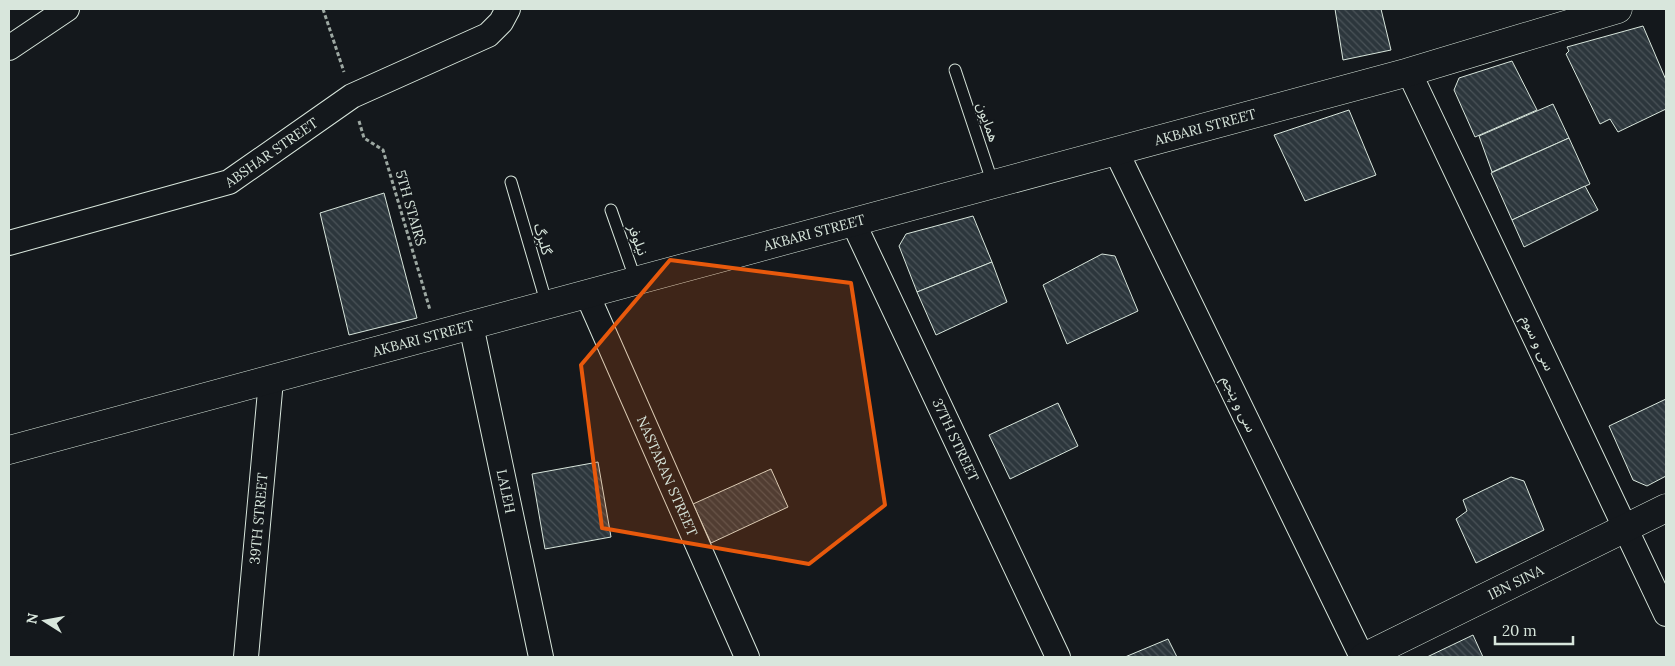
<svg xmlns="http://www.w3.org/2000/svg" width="1675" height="666" font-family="Lora,'Noto Sans Arabic',serif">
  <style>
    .building { fill: url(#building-back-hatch); stroke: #d8e6dc }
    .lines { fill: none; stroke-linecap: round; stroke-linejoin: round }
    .service-casing { stroke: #d8e6dc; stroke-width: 13 }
    .minor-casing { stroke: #d8e6dc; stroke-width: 26 }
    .tertiary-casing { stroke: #d8e6dc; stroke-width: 29 }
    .path { stroke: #9da8a2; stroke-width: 3; stroke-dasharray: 4 2.5; stroke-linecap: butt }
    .service { stroke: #14181c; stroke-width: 11 }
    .minor { stroke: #14181c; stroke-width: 24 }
    .tertiary { stroke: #14181c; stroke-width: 28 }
    .marked { fill: #e8590c; fill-opacity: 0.2; stroke: #e8590c; stroke-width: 4; stroke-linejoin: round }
    .labels { text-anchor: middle; stroke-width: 4; stroke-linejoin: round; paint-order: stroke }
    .street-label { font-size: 14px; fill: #d8e6dc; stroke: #14181c }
  </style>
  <defs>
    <pattern id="building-back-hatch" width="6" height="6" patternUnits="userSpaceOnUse" patternTransform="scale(1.25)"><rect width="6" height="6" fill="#2c363c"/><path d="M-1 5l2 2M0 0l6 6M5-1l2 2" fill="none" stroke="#4a5358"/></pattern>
  </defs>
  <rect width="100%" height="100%" fill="#14181c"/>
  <g class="building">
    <polygon points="1335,9 1381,9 1391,50 1343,60"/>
    <polygon points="1643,26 1666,80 1666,109 1618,132 1610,119 1600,124 1566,54 1569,51 1567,47"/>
    <polygon points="1512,61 1537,110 1475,137 1454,90 1459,78"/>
    <polygon points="1553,104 1569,138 1492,172 1479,136"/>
    <polygon points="1349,110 1376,175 1305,201 1274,135"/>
    <polygon points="1569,138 1590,184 1512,220 1491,173"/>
    <polygon points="1585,186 1598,210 1524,247 1512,220"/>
    <polygon points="384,193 417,318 349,335 320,213"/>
    <polygon points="973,216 992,262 917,292 899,246 906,234"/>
    <polygon points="1102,254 1115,256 1138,311 1067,344 1043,285"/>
    <polygon points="992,262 1007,302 936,335 917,292"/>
    <polygon points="1666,399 1666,476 1647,486 1633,480 1609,426"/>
    <polygon points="1058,403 1078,446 1010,479 989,435"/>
    <polygon points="598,462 611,537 545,549 532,474"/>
    <polygon points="771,469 788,507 711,543 693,504"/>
    <polygon points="1511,477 1524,481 1544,530 1476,563 1456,519 1467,511 1463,500"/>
    <polygon points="1473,635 1483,657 1427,657"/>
    <polygon points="1168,639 1177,657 1125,657"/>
  </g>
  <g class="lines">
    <defs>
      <g id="service">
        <polyline points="955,70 993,184"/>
        <polyline points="511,182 547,305"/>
        <polyline points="611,210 636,281"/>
      </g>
      <g id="minor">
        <polyline points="9,48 67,9"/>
        <polyline points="1409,72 1666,614"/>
        <polyline points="1116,151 1362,657"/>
        <path id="s1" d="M853,222L1058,657"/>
        <path id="s2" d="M9,243L229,182L352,96L488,35L501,22L508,9"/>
        <path id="s3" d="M587,294L747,657"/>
        <path id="s4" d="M471,325L541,657"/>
        <path id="s5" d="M246,657L271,380"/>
      </g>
      <g id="tertiary">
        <path id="s6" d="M9,450L1409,72L1618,9"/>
        <path id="s7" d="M1364,657L1666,508"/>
      </g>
    </defs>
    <use href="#service" class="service-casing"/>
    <use href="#minor" class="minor-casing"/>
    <use href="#tertiary" class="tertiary-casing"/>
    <g class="path">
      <polyline points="323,9 344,72"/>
      <polyline points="359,121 364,138 383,150 430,310"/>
    </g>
    <use href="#service" class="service"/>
    <use href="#minor" class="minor"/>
    <use href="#tertiary" class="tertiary"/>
  </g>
  <path class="marked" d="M670,260L851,283L885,505L809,564L602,528L581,365Z"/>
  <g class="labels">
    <g class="street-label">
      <text transform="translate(988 122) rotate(71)" y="5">همایون</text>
      <text dy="5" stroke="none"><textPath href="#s6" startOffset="1239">AKBARI STREET</textPath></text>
      <text dy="5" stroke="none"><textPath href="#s2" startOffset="280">ABSHAR STREET</textPath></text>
      <text transform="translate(411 208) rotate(74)" y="5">5TH STAIRS</text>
      <text dy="5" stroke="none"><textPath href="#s6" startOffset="834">AKBARI STREET</textPath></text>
      <text transform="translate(543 239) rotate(74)" y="5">گلبرگ</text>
      <text transform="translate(638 240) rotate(70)" y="5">نیلوفر</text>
      <text dy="5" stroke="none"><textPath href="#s6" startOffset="429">AKBARI STREET</textPath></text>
      <text transform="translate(1538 343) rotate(65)" y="5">سی و سوم</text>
      <text transform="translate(1239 404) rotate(64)" y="5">سی و پنجم</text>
      <text dy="5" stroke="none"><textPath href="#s1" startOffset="241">37TH STREET</textPath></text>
      <text dy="5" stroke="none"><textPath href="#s3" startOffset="199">NASTARAN STREET</textPath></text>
      <text dy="5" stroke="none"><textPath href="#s4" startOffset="170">LALEH</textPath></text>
      <text dy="5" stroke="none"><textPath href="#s5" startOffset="139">39TH STREET</textPath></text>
      <text dy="5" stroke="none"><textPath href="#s7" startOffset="169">IBN SINA</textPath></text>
    </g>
  </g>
  <rect width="1675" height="666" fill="none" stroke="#d8e6dc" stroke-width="20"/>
  <g transform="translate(45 621) rotate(281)" stroke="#14181c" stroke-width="4" paint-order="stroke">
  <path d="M0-4L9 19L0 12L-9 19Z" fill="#d8e6dc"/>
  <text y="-8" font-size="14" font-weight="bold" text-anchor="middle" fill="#d8e6dc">N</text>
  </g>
  <path d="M1495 636v8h78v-8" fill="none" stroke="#d8e6dc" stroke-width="2.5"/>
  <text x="1502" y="636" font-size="15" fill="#d8e6dc" stroke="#14181c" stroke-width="4" paint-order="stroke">20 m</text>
</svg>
